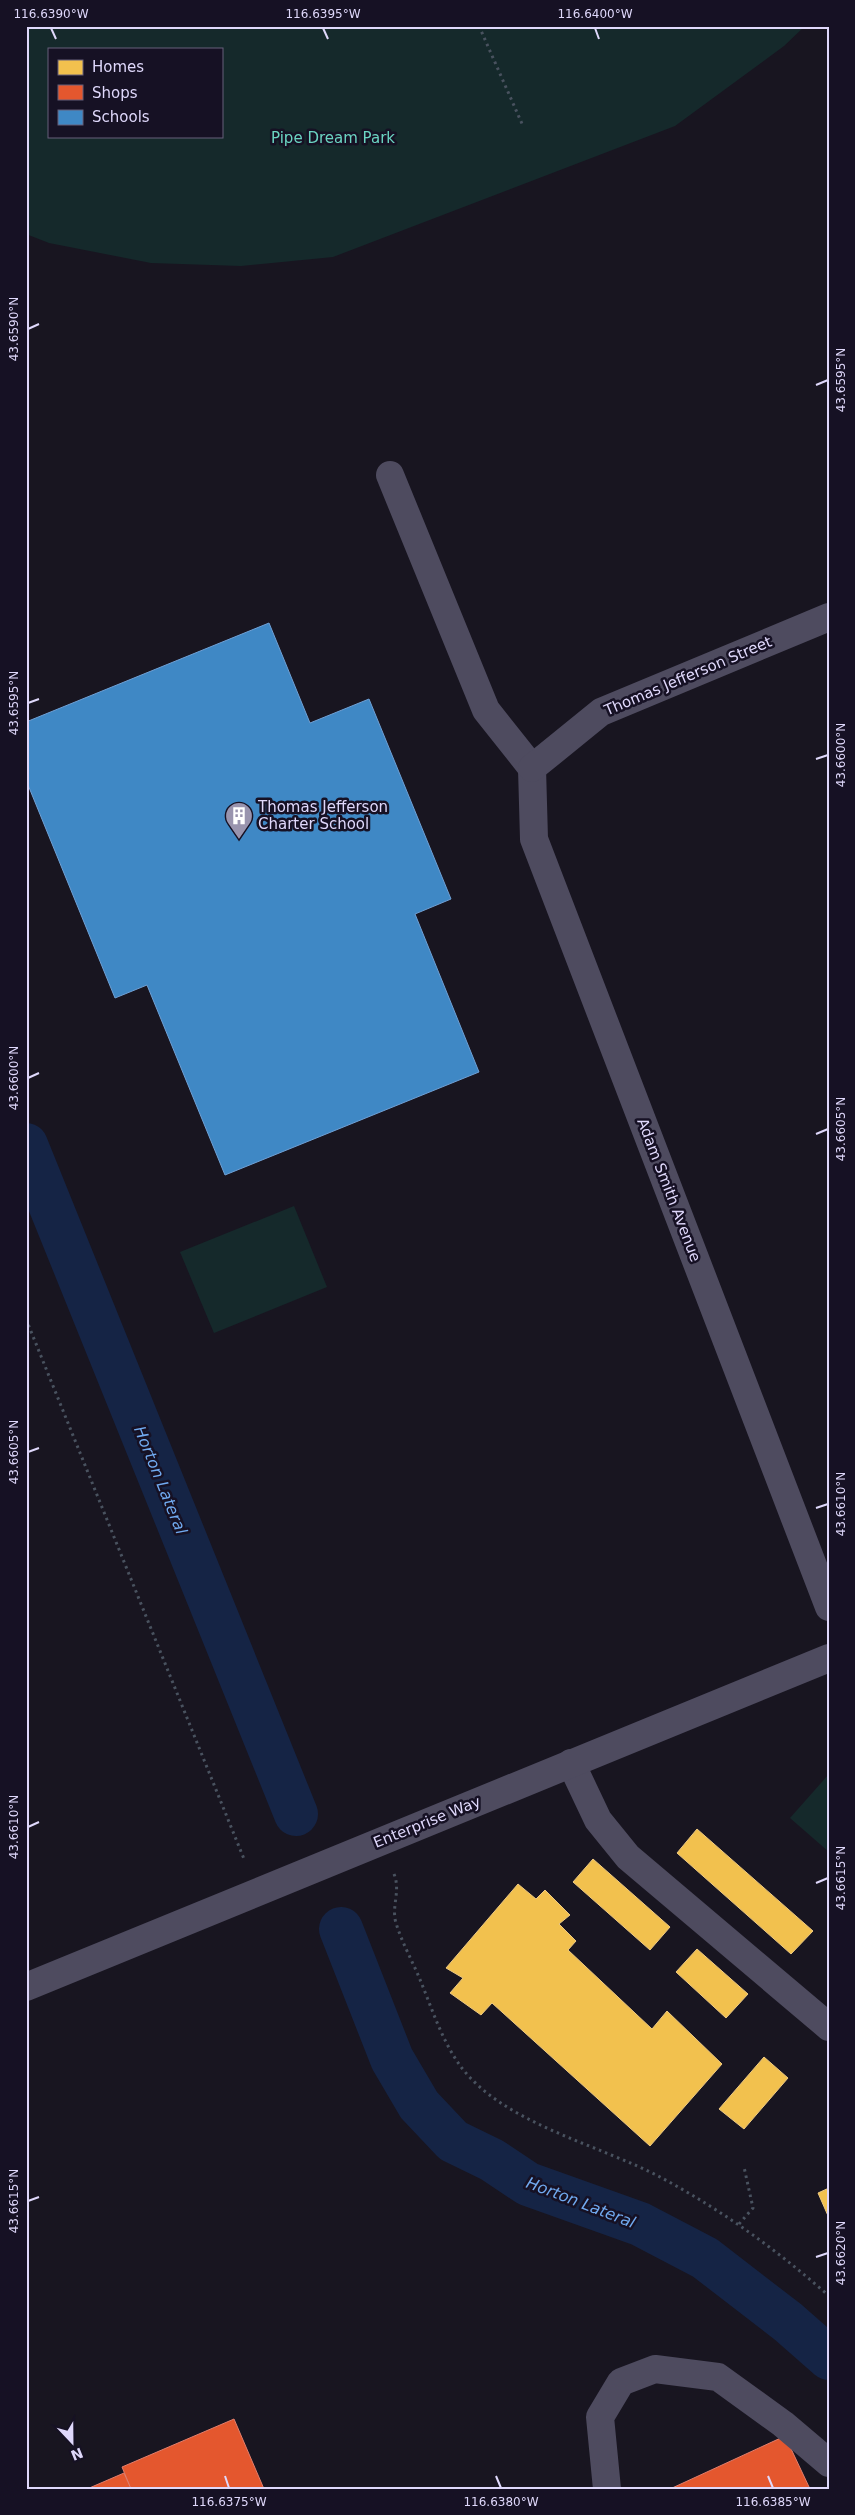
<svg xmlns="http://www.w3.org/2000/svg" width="855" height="2515" font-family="'DejaVu Sans',sans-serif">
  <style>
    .green { fill: #15292b; fill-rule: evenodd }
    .homes { fill: #f2c14e; stroke: #ecc882 }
    .shops { fill: #e4572e; stroke: #e27e6c }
    .schools { fill: #3f88c5; stroke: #6fa0d5 }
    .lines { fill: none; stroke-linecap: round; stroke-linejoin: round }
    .canal { stroke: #152445; stroke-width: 44 }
    .path { stroke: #49525f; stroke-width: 3; stroke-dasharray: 2.5 4; stroke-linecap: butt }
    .minor { stroke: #4e4b5f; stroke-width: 28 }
    .ticks { fill: none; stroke: #dfd8fb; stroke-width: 2 }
    .labels { text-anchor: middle; stroke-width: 5; stroke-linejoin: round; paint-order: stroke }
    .park-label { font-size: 15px; fill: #6bd4c2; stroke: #161124 }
    .street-label { font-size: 15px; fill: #dfd8fb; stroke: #161124 }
    .poi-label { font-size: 15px; fill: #dfd8fb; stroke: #161124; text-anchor: start }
    .water-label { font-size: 16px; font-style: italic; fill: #71aaf0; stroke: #161124 }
    .neatline { fill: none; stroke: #dfd8fb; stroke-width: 2 }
    .ticks-label { font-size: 12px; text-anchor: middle; fill: #dfd8fb }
  </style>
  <rect width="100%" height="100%" fill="#181520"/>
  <g class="green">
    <path d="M26,26H805L784,46L675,126L333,257L241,266L151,263L49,243L26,234ZM49,49H221V136H49Z"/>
    <polygon points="294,1206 327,1287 214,1333 180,1252"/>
    <polygon points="829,1774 829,1852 790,1818"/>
  </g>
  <g class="homes">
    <polygon points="697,1829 813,1931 791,1954 677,1853"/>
    <polygon points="593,1859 670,1927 650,1950 573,1882"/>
    <polygon points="518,1884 536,1899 545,1890 570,1915 559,1924 576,1941 568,1950 652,2029 667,2011 722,2064 650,2146 492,2003 481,2015 450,1993 463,1978 446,1968"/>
    <polygon points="697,1949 748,1994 726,2018 676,1972"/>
    <polygon points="764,2057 788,2078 744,2129 719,2109"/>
    <polygon points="829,2188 829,2218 818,2193"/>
  </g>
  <g class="shops">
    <polygon points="234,2419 264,2489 131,2489 122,2467"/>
    <polygon points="785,2436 810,2489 670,2489"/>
    <polygon points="124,2473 131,2489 87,2489"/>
  </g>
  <polygon class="schools" points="269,623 310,723 369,699 451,899 415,914 479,1072 225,1175 147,985 115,998 26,780 26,722"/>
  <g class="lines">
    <g class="canal">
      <polyline points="26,1145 296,1814"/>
      <polyline points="341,1929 392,2059 419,2105 453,2141 492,2160 528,2184 640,2224 705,2258 788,2322 829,2358"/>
    </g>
    <g class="path">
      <polyline points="479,26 523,126"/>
      <polyline points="26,1319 244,1859"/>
      <path d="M394,1874C401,1891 391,1907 396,1923C402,1943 413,1962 421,1982C432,2009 442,2040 459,2064C500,2123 601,2145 662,2178C723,2211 777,2250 829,2296"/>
      <polyline points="739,2224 753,2208 744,2167"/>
    </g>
    <g class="minor">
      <polyline points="390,475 486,710 532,768"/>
      <polyline points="532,768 534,839 829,1607"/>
      <polyline points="532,768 601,712 829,617"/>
      <polyline points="571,1763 598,1820 628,1857 829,2027"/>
      <polyline points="26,1987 829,1658"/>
      <polyline points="607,2489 600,2417 621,2382 655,2369 718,2377 783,2424 829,2463"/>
    </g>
  </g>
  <path class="ticks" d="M51,28L56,39M323,28L328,39M595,28L599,39M28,329L39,324M816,385L828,380M28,703L39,699M816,759L828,755M28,1078L39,1073M816,1134L828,1129M28,1452L39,1448M816,1508L828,1504M28,1827L39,1822M816,1883L828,1878M28,2201L39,2197M816,2257L828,2253M225,2476L229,2488M496,2476L501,2488M768,2476L773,2488"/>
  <defs>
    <symbol id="building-pin" viewBox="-11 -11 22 30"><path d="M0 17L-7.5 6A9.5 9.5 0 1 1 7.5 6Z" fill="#9994ae" stroke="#161124"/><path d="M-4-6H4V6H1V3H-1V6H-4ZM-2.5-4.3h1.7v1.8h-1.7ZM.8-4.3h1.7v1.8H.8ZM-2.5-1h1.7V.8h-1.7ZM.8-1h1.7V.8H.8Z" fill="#fff"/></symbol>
  </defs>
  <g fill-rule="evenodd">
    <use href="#building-pin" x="223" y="800" width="32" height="43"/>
  </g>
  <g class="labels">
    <g class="park-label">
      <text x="333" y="143">Pipe Dream Park</text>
    </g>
    <g class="street-label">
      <text transform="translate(688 676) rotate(-23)" y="5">Thomas Jefferson Street</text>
      <text transform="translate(669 1190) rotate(69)" y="5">Adam Smith Avenue</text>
      <text transform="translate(427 1822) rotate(-22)" y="5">Enterprise Way</text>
    </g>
    <g class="poi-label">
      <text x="258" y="812">Thomas Jefferson<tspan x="258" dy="17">Charter School</tspan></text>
    </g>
    <g class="water-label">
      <text transform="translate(161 1480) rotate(68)" y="6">Horton Lateral</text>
      <text transform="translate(581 2202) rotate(21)" y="6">Horton Lateral</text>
    </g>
  </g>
  <rect width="855" height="2515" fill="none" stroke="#161124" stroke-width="55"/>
  <rect x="48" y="48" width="175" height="90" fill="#161124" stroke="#66617a"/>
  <rect x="58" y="60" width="25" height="15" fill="#f2c14e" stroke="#66617a"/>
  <text x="92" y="72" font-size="15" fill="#dfd8fb">Homes</text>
  <rect x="58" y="85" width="25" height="15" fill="#e4572e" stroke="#66617a"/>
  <text x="92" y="98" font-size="15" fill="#dfd8fb">Shops</text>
  <rect x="58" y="110" width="25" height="15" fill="#3f88c5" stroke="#66617a"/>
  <text x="92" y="122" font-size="15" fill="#dfd8fb">Schools</text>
  <g transform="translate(72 2442) rotate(158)" stroke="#161124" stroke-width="4" paint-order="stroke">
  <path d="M0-4L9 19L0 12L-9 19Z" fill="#dfd8fb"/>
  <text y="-8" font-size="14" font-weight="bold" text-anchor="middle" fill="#dfd8fb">N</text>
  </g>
  <rect x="28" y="28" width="800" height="2460" class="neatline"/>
  <g class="ticks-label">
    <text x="51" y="18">116.6390°W</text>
    <text x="323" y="18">116.6395°W</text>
    <text x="595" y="18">116.6400°W</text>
    <text transform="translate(14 329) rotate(-90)" y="4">43.6590°N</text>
    <text transform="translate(841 380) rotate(-90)" y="4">43.6595°N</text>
    <text transform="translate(14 703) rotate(-90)" y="4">43.6595°N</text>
    <text transform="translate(841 755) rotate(-90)" y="4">43.6600°N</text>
    <text transform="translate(14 1078) rotate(-90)" y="4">43.6600°N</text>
    <text transform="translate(841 1129) rotate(-90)" y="4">43.6605°N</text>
    <text transform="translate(14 1452) rotate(-90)" y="4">43.6605°N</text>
    <text transform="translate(841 1504) rotate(-90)" y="4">43.6610°N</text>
    <text transform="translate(14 1827) rotate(-90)" y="4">43.6610°N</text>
    <text transform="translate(841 1878) rotate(-90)" y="4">43.6615°N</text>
    <text transform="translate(14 2201) rotate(-90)" y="4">43.6615°N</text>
    <text transform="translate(841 2253) rotate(-90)" y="4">43.6620°N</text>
    <text x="229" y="2506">116.6375°W</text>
    <text x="501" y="2506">116.6380°W</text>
    <text x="773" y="2506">116.6385°W</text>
  </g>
</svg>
